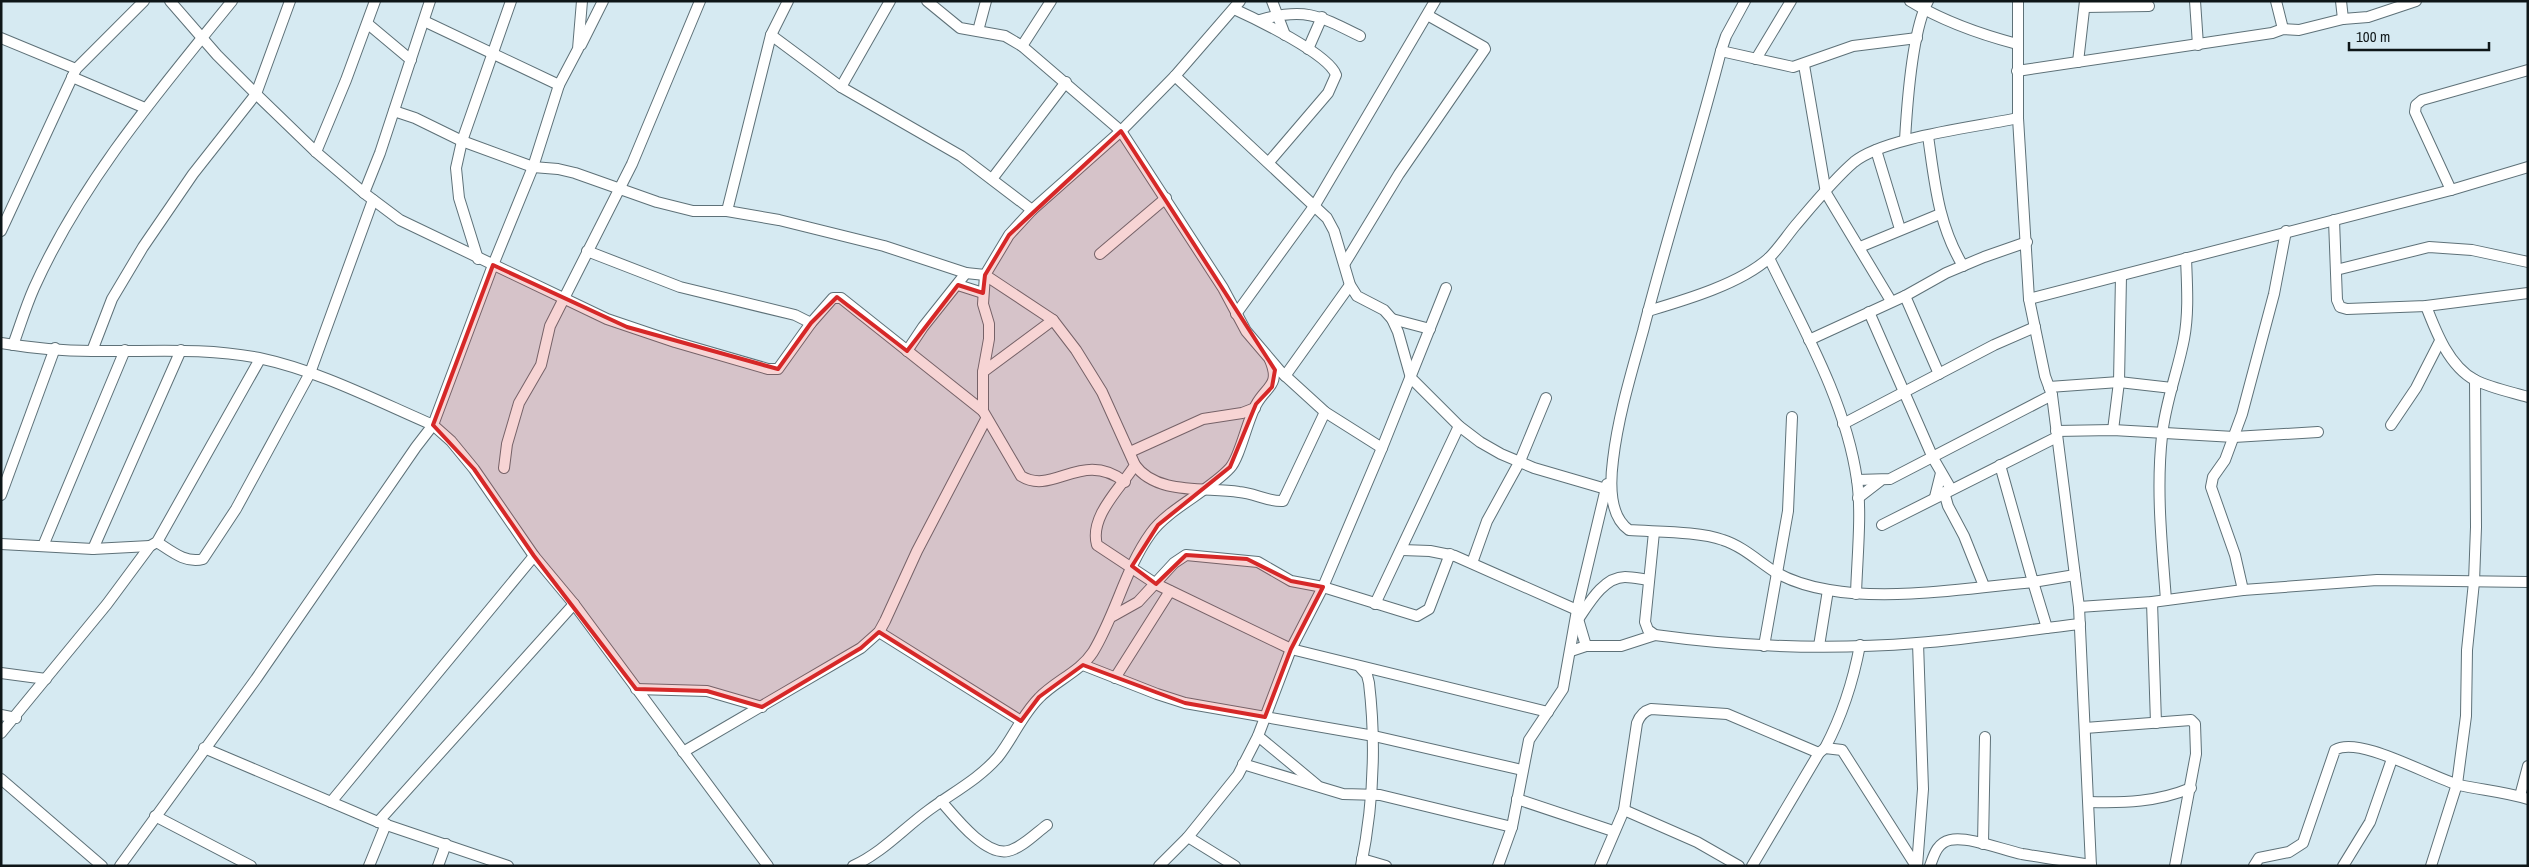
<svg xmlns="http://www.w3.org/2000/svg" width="2529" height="867" font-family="'Archivo Narrow',sans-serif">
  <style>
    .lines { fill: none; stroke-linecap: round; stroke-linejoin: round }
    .minor-casing { stroke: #5e7178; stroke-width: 12 }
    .minor { stroke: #fff; stroke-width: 10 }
    .marked { fill: #d62828; fill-opacity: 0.2; stroke: #d62828; stroke-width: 4; stroke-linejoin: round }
  </style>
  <rect width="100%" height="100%" fill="#d6eaf2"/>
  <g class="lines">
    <defs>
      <g id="minor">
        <polyline points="170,1 217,55 256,94 316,152 364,193 400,220 607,319 675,342 768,369 778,369 811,323"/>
        <polyline points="582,1 578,49 559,85 533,167 493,265 433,425 451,441 474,469 534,556 574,604 768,866"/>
        <polyline points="927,1 960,28 1005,36 1022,46 1121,131 1223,288 1246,331 1280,371 1325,412 1382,448"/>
        <polyline points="1272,1 1285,35"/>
        <path d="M1745,1L1726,36L1721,51C1697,145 1667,237 1643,331C1631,374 1618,417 1613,460C1610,483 1609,516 1629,530C1656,532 1699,531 1723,540C1742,546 1758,561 1775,572C1791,581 1811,587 1829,590C1890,601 1971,588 2033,582L2047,628"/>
        <path d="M1910,1C1944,22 1979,34 2017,44"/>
        <polyline points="2018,1 2018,118 2029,299 2045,376 2052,395 2079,607 2091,866"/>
        <polyline points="2195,1 2198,45"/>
        <polyline points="2276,1 2283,29"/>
        <polyline points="2341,1 2343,19"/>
        <polyline points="2085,7 2149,6"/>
        <path d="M1234,9C1256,19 1329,54 1336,75L1328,93L1269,162"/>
        <path d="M1260,20C1305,7 1320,16 1360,36"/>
        <polyline points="424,21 559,85"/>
        <polyline points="368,24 411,60"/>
        <polyline points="978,31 986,1"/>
        <polyline points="771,35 841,87 961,156 1032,210"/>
        <polyline points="1,38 76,69"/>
        <polyline points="581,45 603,1"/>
        <polyline points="1022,46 1051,1"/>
        <polyline points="1308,49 1322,17"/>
        <polyline points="1721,51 1793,67 1853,46 1917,38"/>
        <polyline points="1756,59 1791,1"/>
        <polyline points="2078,62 2085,1"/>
        <polyline points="1804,65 1826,193 1891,301"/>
        <polyline points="2017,71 2272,33 2283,29 2299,30 2343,19 2368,17 2416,1"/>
        <polyline points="1175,76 1327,218 1334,231 1350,285 1357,296 1384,310 1392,319 1398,332 1411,378 1459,426 1480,442 1501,454 1534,468 1606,489"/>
        <polyline points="72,77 145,108"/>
        <polyline points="841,87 890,1"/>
        <path d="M394,111L415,118L462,141L533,167L558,169L575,173L657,202L693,211H727L779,220L884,246L966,273L985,275L1053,320L1076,350L1102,392L1135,465C1121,488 1089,516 1097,545L1156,584L1291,649L1548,712"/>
        <path d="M1928,136C1935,184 1938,224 1963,266"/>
        <path d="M1905,140C1907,105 1912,31 1928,1"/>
        <polyline points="1876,150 1900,229"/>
        <polyline points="316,152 346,80 375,1"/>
        <polyline points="992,179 1066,82"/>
        <polyline points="2451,190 2415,112 2416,105 2422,100 2528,70"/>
        <polyline points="364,193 380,153 430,1"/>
        <polyline points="727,211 771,35 788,1"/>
        <polyline points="2334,220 2337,300 2340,307 2347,309 2426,306 2528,293"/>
        <polyline points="1,231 76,69 144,1"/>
        <polyline points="1860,247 1940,214"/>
        <polyline points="587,251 680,287 795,315 811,323 833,298 841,298 983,411"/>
        <polyline points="1100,254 1166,198"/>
        <path d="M1769,258C1803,328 1846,402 1857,480C1862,513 1857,559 1856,594"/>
        <polyline points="478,259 459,198 456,168 462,141 511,1"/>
        <polyline points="1345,263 1399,174 1485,49 1484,47 1429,16"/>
        <polyline points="2336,270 2429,247 2472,250 2528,262"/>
        <polyline points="958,285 983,293"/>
        <polyline points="1905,296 1939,374"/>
        <polyline points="2029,299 2451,190 2528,167"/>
        <path d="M2426,306C2436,332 2449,366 2475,380C2491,388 2511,392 2528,397"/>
        <path d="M1648,311C1685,300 1740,284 1769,258C1779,248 1786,237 1795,226C1812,206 1834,179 1854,162C1885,137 1977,127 2018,118"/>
        <polyline points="1869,312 1933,458 1951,489"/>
        <polyline points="1236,314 1315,205 1435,1"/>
        <polyline points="1392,319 1430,329"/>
        <polyline points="1809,340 1905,296 1946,273 1984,257 2027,242"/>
        <path d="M1,343C31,348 62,351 92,351C150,352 202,347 259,358C320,371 377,401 433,425L416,447L256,679L120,866"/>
        <path d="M13,345C20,326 26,306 34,288C82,181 159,91 232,1"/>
        <polyline points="92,351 112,299 143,247 193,174 256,94 290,1"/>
        <polyline points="907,351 923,327 966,273"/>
        <polyline points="983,372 1053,320"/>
        <polyline points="1285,376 1350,285"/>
        <polyline points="2049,387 2119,382 2172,388"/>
        <polyline points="1843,424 1994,345 2035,327"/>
        <polyline points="2391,425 2416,388 2440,341"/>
        <polyline points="2113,430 2119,382 2121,276"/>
        <polyline points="2056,431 2113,430 2234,437 2318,432"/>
        <polyline points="1130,452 1203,419 1242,413 1255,408"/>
        <path d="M1135,465C1156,495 1205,487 1239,492C1254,493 1268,502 1283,501L1325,412"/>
        <polyline points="2000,465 2033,582 2075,575"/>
        <polyline points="504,468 507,444 519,403 541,365 550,326 632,164 700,1"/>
        <polyline points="1857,480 1890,479 2052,395"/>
        <path d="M1125,482C1082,449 1053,496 1021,476L983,411V372L989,339V324L983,304L985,275L1009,235L1032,210L1121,131L1175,76L1240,1"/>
        <polyline points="1944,492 1948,506 1964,536 1984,586"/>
        <polyline points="1,495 55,348"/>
        <polyline points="1935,497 1941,473"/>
        <polyline points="1858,498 1880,481"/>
        <polyline points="1882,525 2057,437"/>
        <path d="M1654,532L1645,622L1648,630L1655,635C1742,647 1830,650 1917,643C1972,639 2026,630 2080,624"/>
        <path d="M157,542C171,551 186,564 203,559L236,509L310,373L373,200"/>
        <polyline points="1,544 93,549 150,546"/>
        <polyline points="43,546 125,350"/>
        <polyline points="93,549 181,350"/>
        <polyline points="1402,550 1430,551 1455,556 1577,610"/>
        <polyline points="1472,563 1487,521 1520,461 1546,398"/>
        <polyline points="2243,590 2235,555 2211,487 2213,477 2225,460 2242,414 2274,294 2286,231"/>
        <path d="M2166,600C2162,546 2156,490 2162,436C2165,403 2178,371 2184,339C2189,312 2187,285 2186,258"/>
        <polyline points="2152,602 2156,723"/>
        <polyline points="1375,604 1459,426"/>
        <polyline points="2079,607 2152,602 2243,590 2377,580 2528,582"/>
        <polyline points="1113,616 1138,602 1174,563 1186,555 1258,562 1291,581 1323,587 1417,616 1429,609 1450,554"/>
        <polyline points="1578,619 1586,646"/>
        <path d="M1577,621C1588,605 1603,577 1625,577C1633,577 1641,579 1649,580"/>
        <polyline points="879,632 1021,721"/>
        <polyline points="1764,646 1788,511 1792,417"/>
        <polyline points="1819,646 1828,590"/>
        <polyline points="1571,651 1586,646 1621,646 1655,635"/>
        <polyline points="1083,665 1157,694 1185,703 1374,736 1522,770"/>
        <path d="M1360,667L1367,675L1369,683C1376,742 1373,807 1361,866"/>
        <polyline points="1,673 46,679"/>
        <polyline points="1115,678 1170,591"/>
        <polyline points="636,689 707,691 762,707"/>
        <polyline points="1,715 16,718"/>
        <polyline points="2085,728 2191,720 2195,724 2196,754 2175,866"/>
        <polyline points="1,733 107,604 150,546 157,542 260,359"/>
        <polyline points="1258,736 1317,785"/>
        <polyline points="204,748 378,822 508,866"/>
        <path d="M1825,748C1843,714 1853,682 1860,645"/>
        <polyline points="683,752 861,648 879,632 885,621 917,551 986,419"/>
        <polyline points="1243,764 1343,794 1380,795 1512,827"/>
        <polyline points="1,779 102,866"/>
        <polyline points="2520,796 2528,766"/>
        <polyline points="1517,799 1613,831"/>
        <path d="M941,801C955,817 985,856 1008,851C1022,848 1036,833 1047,825"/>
        <polyline points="331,802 534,556"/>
        <path d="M2089,802C2125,803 2157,802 2191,788"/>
        <polyline points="1624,810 1697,842 1739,866"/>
        <polyline points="155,816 251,866"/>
        <polyline points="378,822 574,604"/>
        <polyline points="1188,837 1235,866"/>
        <polyline points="1983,844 1985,737"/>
        <polyline points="1362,859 1386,866"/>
        <polyline points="369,866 386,824"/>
        <polyline points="438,866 446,844"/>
        <path d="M853,866C883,852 903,829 929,810C952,793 979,779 998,757C1013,738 1022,715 1039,698C1055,681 1080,672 1093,652C1116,614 1125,569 1151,533C1168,509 1209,491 1230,468C1240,457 1247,421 1256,405C1266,386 1281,386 1270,360"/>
        <polyline points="1159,866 1188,837 1238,775 1258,736 1291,649 1323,587 1382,448 1446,288"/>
        <polyline points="1498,866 1512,827 1529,740 1563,689 1577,610 1607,484"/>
        <path d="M1600,866L1624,810L1637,723C1640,715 1644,711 1651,709L1727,714L1819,753"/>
        <polyline points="1752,866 1819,753 1825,748 1842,750 1916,866"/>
        <polyline points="1917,866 1923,789 1918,643"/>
        <path d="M1930,866C1934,855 1937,843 1950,840C1969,836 2003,850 2022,854C2045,858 2068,861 2091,865"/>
        <path d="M2254,866L2259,858L2289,852L2303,843L2335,750C2359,735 2432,778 2459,785C2482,790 2506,792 2528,799"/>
        <polyline points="2343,866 2370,822 2392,759"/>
        <polyline points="2431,866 2457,784 2466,716 2467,650 2474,582 2476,527 2475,380"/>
      </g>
    </defs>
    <use href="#minor" class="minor-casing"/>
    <use href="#minor" class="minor"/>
  </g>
  <path class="marked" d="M1121,131L1275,370L1272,387L1256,404L1230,467L1158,525L1132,566L1156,584L1186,555L1247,559L1291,581L1323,587L1291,649L1265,717L1185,703L1083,665L1039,697L1021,721L879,632L861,648L762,707L707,691L636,689L534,556L474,469L433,425L493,265L627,327L778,369L811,323L837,297L907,351L958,285L983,293L985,275L1009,235Z"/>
  <rect width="2529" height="867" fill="none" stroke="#0e1618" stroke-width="5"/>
  <path d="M2349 42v8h140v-8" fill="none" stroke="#0e1618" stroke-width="2.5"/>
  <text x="2356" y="42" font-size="15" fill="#0e1618" stroke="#d6eaf2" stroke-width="4" paint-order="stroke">100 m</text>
</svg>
